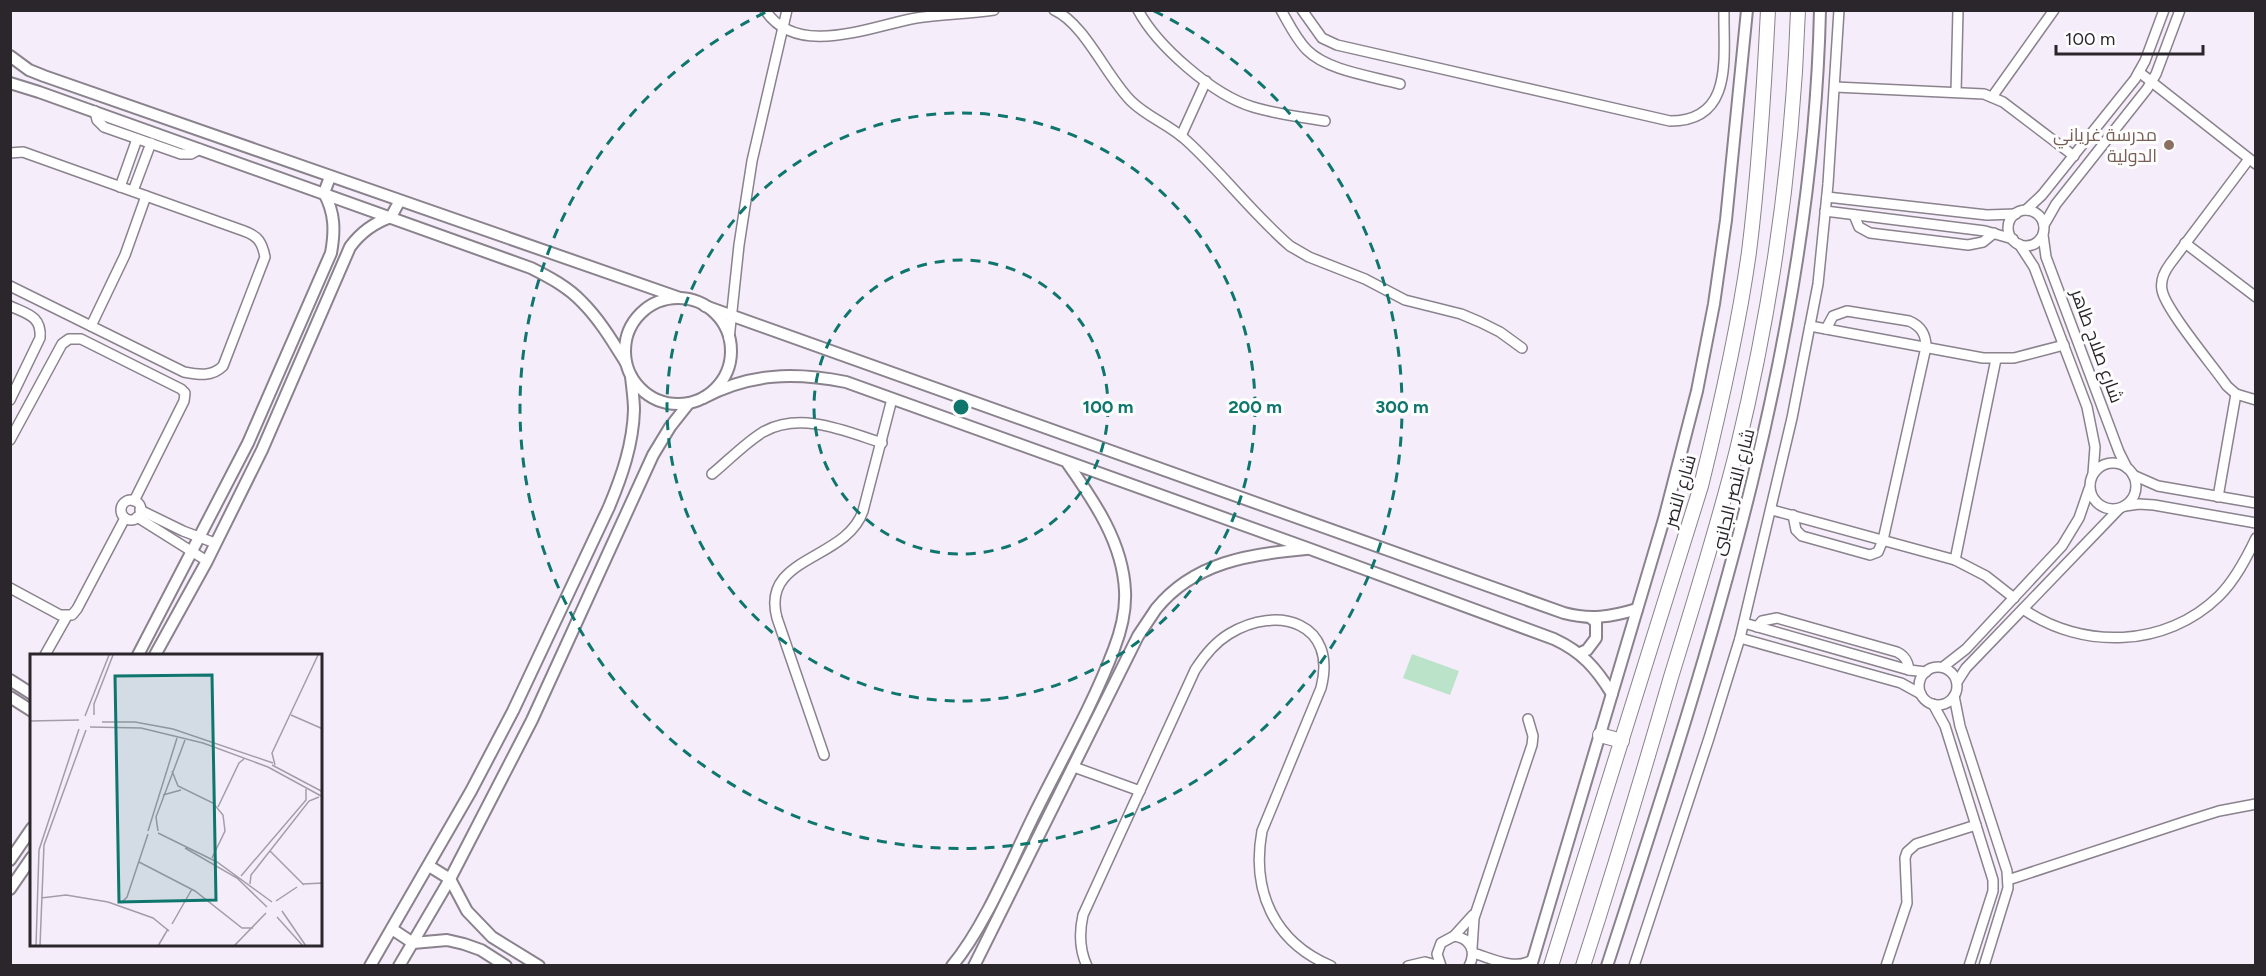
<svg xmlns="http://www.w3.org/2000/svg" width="2266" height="976" font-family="Figtree,Cairo,sans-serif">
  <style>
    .green { fill: #bbe3ca }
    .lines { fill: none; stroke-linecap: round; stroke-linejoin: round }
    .minor-casing { stroke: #8a828d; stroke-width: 12 }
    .tertiary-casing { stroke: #8a828d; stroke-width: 14 }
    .primary-casing { stroke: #8a828d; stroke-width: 16 }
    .minor { stroke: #fff; stroke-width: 9 }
    .tertiary { stroke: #fff; stroke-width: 10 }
    .primary { stroke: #fff; stroke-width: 14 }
    .ring { fill: none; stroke: #0f766e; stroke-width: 3; stroke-dasharray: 10 8 }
    .education-dot { fill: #8d6e63; stroke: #fefefe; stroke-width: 2 }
    .labels { text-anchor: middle; stroke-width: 6; stroke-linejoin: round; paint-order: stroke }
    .education-label { font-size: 18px; fill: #785e54; stroke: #fefefe; text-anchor: end }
    .street-label { font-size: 18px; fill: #2a262b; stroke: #fefefe }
    .inset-road { fill: none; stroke: #a49da7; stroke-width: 1.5 }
    .view { fill: #0f766e; fill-opacity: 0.15; stroke: #0f766e; stroke-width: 3 }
    .inset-edge { fill: none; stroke: #2a262b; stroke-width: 3 }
    .centre { fill: #0f766e; stroke: #fefefe; stroke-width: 3 }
    .ring-label { font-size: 18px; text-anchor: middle; font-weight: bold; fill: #0f766e; stroke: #fefefe; stroke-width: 6; stroke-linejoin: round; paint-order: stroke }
  </style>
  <rect width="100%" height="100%" fill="#f6edfa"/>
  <polygon class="green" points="1412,654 1459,671 1450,695 1403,678"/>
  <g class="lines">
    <defs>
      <g id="minor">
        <path d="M765,10C797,59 871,26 916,18C942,14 968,14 994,10"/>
        <path d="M1054,10C1085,24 1106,76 1131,101C1147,117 1170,125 1187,141C1223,174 1253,214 1290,246L1309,257L1365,279L1405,300L1461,314L1480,322L1500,332L1522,348"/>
        <path d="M1138,10C1157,46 1213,95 1253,107C1276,114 1301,117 1325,121"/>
        <path d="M1281,10C1289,24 1296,39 1307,50C1328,71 1372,76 1400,84"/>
        <path d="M1302,10L1322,38L1337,45L1670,121C1735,121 1723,56 1724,10"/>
        <polyline points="2139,72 2256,164"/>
        <polyline points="1835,87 1984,94 2003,102 2074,156"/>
        <polyline points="1956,92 1958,10"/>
        <polyline points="1992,97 2054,10"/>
        <polyline points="95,111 97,120 104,127 181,154 191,154 200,149"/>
        <polyline points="1181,136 1206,81"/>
        <path d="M10,153L23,152L244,231C258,236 262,242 265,257L223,366C212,377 199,375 184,372L10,286"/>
        <path d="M2249,159L2170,264C2164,272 2160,280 2162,290C2165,309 2214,367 2227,386L2236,394L2256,400"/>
        <polyline points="120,187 137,139"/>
        <polyline points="133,191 151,143"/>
        <polyline points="1827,197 1987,215 2016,214"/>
        <polyline points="2026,210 2042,195 2135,79 2145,61 2164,10"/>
        <circle cx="2026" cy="228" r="18"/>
        <polyline points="1825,211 1985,231 2013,239"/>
        <polyline points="1854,215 1859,227 1870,233 1968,245 1983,242 1994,233"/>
        <polyline points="2044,225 2056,204 2147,89 2156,74 2180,10"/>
        <polyline points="2043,235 2046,257 2119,452 2127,468"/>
        <polyline points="2185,243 2256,297"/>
        <polyline points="2019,244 2034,267 2087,407 2095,447 2093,474"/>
        <path d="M10,306C27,314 42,316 40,338L10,400"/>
        <polyline points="91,326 125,255 146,196"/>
        <polyline points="1810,326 1983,358 2014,358 2064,345"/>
        <polyline points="729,339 739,245 752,161 787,10"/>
        <polyline points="10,440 62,344 69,339 81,339 181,389 185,393 184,401 134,501"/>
        <circle cx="2113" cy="486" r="23"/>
        <path d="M712,474C729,460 745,443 763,432C801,411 845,431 882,443"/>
        <polyline points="2133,475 2158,486 2256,503"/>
        <polyline points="2218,497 2236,394"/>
        <circle cx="131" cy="510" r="10"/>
        <polyline points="2125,506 2139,504 2154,505 2256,523"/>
        <polyline points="140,510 183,531 215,543"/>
        <polyline points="1772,510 1955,560 1986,576 2014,598"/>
        <path d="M1793,515L1796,530L1802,536L1870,555L1878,552L1883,540L1926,347C1926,334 1921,326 1909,321L1847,311L1833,316L1826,329"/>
        <polyline points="137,517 207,561"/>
        <polyline points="1955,560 1996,359"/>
        <polyline points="10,588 60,615 72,615 77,609 125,518"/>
        <path d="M2023,609C2082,650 2166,648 2219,596C2235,580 2246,559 2256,538"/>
        <polyline points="1744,623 1909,670 1926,672"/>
        <path d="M1757,627L1762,621L1777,618L1897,652C1905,656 1908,661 1909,670"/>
        <polyline points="1740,638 1901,683 1921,694"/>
        <polyline points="45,655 67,616"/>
        <polyline points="1943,667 1966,649 2062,546 2079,518 2089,489"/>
        <circle cx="1938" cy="686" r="19"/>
        <polyline points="1957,682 1966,668 2119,509"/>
        <polyline points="1954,696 1960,726 2007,871 2008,888 1984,966"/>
        <polyline points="1933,704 1945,726 1993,880 1993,891 1969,966"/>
        <path d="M824,755L777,618C760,556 846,561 863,511L892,399"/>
        <polyline points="1074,767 1140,791"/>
        <polyline points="2008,880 2187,821 2219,811 2256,804"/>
        <path d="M1454,936C1470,938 1477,951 1469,966"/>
        <polyline points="1472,948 1474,918 1532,745 1533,736 1528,719"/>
        <path d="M1473,953C1491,958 1516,972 1533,959"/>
        <path d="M1087,966C1079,949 1079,933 1083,915L1195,670C1204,656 1214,643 1229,634C1278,604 1338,623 1321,688L1262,831C1251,891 1274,942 1331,966"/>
        <polyline points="1408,966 1425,962 1440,966"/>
        <polyline points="1441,966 1437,954 1441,943 1454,936 1473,915"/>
        <polyline points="1634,966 1709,738 1740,638 1792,418 1818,284 1828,184 1839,10"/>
        <polyline points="1886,966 1907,903 1905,858 1907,852 1916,844 1976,825"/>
      </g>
      <g id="tertiary">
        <polyline points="10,56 29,70 44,76 680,298"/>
        <path d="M10,83L39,92L531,268C549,277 568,287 582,302C600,320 613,342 626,363"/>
        <circle cx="678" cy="351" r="53"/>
        <path d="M705,306L1564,613C1590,620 1611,617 1637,609"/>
        <path d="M703,398C750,373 794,372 846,382L1310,549L1554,639C1582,652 1596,668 1612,694"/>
        <polyline points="1580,653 1587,650 1596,638 1596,622 1591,618"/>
        <path d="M138,655L248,443L331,253C335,231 335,213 324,193L330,177"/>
        <path d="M155,655L207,561L262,450L350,247C361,232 373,223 391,217L399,202"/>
        <polyline points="10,680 32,694"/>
        <polyline points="10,697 32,711"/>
        <polyline points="10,860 32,828"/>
        <polyline points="429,866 450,879 467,911 492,937 539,966"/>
        <polyline points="10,889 32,857"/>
        <polyline points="392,929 413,943 447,940 464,944 481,950 506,966"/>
        <path d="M370,966L471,791L513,711L609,507C622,476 633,444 634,410C634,399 632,387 631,376"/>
        <polyline points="399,966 450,879 532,720 653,455 670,427 689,403"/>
        <path d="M952,966C985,926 1010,864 1033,817C1060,762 1092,707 1114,649C1121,631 1126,610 1125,591C1123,543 1094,501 1068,464"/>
        <path d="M974,966L1138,636C1144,627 1150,618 1156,609C1194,562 1250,554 1306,549"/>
        <polyline points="1531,966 1664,519 1697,391 1714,304 1726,220 1747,10"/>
        <path d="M1607,966C1708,655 1813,340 1820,10"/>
      </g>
      <g id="primary">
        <polyline points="1600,735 1622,741"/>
        <path d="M1551,966L1701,486C1720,409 1738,331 1749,252C1759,172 1764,91 1768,10"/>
        <path d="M1583,966C1614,870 1643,774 1671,677C1694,602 1718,526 1737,450C1772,306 1793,158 1798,10"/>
      </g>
    </defs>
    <use href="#minor" class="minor-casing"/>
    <use href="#tertiary" class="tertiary-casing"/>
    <use href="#primary" class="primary-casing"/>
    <use href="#minor" class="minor"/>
    <use href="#tertiary" class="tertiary"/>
    <use href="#primary" class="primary"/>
  </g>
  <g class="ring">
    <circle cx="961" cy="407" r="147"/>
    <circle cx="961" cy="407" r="294"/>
    <path d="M1154 11A441 441 0 1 1 768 11"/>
  </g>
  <circle class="education-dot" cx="2169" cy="145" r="6"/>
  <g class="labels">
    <g class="education-label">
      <text x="2157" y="141">مدرسة غرياني<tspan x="2157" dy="21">الدولية</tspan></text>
    </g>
    <g class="street-label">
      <text transform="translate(2097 346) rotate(70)" y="6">شارع صلاح طاهر</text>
      <text transform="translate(1680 491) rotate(-74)" y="6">شارع النصر</text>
      <text transform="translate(1733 492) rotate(-76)" y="6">شارع النصر الجانبى</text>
    </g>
  </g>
  <g transform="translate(30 654)">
    <rect width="292" height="292" fill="#f6edfa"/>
    <path class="inset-road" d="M64,61V50L83,1M261,61L293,75M55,62L79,1M0,67L49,66M72,68H105L143,75L243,109M60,73L111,74L173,89L238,113L293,143M242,111L293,138M245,111L242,99L288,1M142,117L148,132L183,149L193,161L195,177L182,204M133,141L151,136M188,153L209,109L214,105M118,177L147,84M128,177L126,163L155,86M128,179L187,208L242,248M155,194L207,224L237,253M240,197L274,231M109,208L165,237L212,274H223M211,222L276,146V135M220,230L221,221L279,147L289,143M273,230L293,229M11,244L36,241L78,248L123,264L139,277M246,247L267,233M91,249L97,243L118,180M252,257L276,292M247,263L273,292M142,270L162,235M6,292L9,196L49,75M10,292L14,191L56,76M128,292L138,275M204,292L236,259"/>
    <path class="view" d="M182,21L186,246L89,248L85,22Z"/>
    <rect width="292" height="292" class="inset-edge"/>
  </g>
  <circle cx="961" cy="407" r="9" class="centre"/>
  <g class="ring-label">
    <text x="1108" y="413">100 m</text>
    <text x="1255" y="413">200 m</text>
    <text x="1402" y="413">300 m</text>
  </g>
  <rect width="2266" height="976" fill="none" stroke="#2a262b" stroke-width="24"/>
  <path d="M2056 45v9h147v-9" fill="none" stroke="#2a262b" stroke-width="3"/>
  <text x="2065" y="45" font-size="18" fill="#2a262b" stroke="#fefefe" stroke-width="4.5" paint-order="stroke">100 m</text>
</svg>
